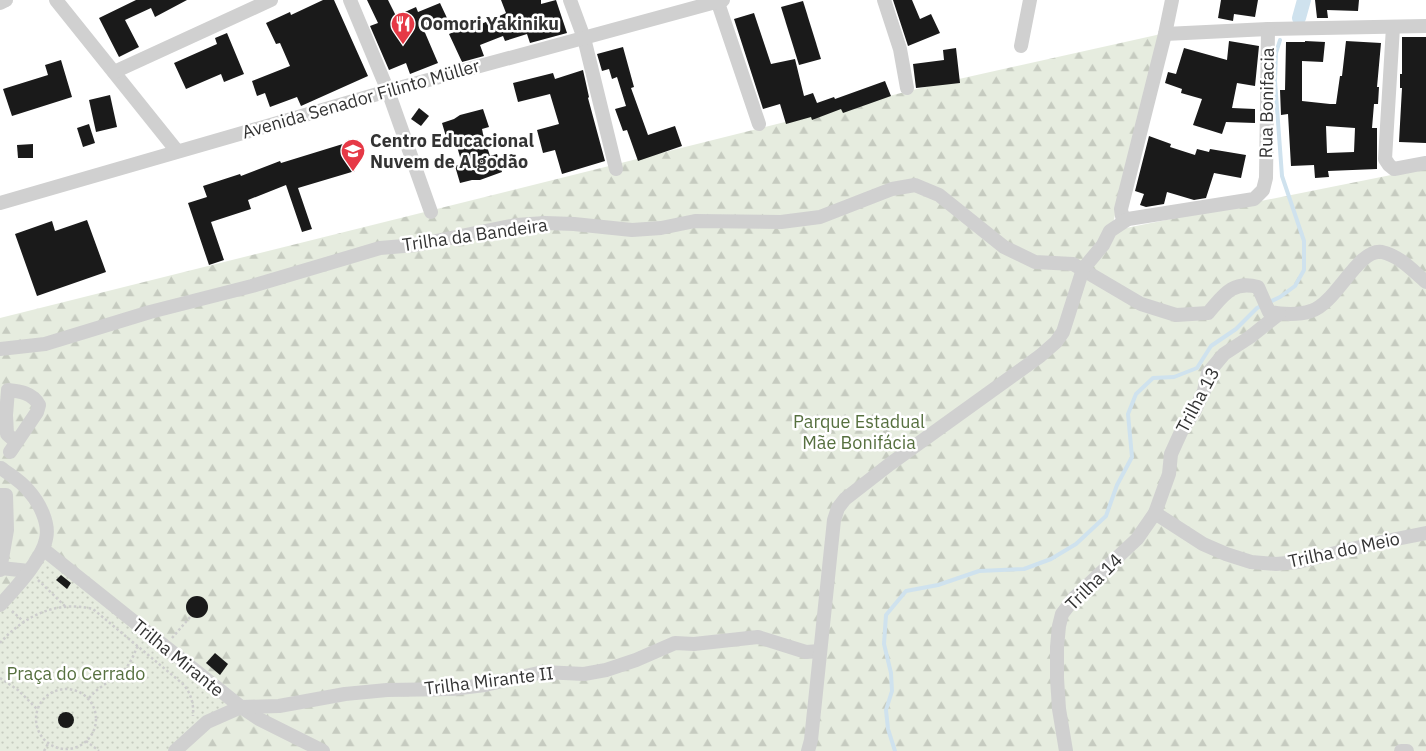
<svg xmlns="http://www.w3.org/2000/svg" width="1426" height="751" font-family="'IBM Plex Sans',sans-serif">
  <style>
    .forest { fill: url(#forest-firs) }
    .park { fill: url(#park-dots) }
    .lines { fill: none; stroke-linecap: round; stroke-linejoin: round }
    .stream { stroke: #cfe2ee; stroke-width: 4 }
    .canal { stroke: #cfe2ee; stroke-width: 14 }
    .building { fill: #1a1a1a; fill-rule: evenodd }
    .path { stroke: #cdcdcd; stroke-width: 2.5; stroke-dasharray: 2.5 2.5; stroke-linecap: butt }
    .minor { stroke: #d0d0d0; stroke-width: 14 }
    .labels { text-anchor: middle; stroke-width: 5; stroke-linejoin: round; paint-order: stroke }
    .poi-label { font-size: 18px; font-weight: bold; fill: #333; stroke: #fff; text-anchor: start }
    .street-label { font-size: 18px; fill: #333; stroke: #fff }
    .park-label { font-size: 18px; fill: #56703f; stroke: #fff }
  </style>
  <defs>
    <pattern id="forest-firs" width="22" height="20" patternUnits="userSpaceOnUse" patternTransform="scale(1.25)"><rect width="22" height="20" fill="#e6ecdf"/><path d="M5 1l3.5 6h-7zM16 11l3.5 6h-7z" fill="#c6cbc0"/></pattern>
    <pattern id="park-dots" width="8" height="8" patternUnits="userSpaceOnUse" patternTransform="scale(1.25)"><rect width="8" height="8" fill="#e6ecdf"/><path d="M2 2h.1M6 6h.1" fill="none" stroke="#c6cbc0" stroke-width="1.8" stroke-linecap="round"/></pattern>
  </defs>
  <rect width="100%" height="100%" fill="#fff"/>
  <polygon class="forest" points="1161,34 1111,231 1426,168 1426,751 0,751 0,318 941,83"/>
  <polygon class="park" points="43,551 234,704 177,751 0,751 0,611"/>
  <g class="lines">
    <polyline class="stream" points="895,751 888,729 886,710 892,691 891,673 884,644 886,615 906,591 938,585 979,571 1024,569 1051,559 1076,544 1106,516 1117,485 1132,457 1128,414 1136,394 1153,378 1174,377 1197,368 1211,346 1236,329 1257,308 1280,297 1295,286 1304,270 1304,241 1282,176 1275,81 1276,53 1280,40"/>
    <polyline class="canal" points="1299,18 1304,0"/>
  </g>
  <g class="building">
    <polygon points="136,0 187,0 155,17 151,8 125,20 139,47 119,57 99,18"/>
    <polygon points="323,0 334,0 368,76 301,106 297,97 270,107 265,93 257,96 252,81 290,66 280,43 276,44 266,23 290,12 291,15"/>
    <polygon points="367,0 388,0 396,16 416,7 418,12 440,3 447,18 423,28 438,63 410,74 406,63 389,70 370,26 378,23"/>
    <polygon points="501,0 541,0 541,4 556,0 567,33 530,43 527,34 505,41 503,36 480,45 484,56 462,62 449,34 471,25 472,28 504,14 506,13"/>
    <polygon points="893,0 912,0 920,19 931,14 940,33 908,46"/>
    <polygon points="1221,0 1258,0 1255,17 1234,14 1233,21 1218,18"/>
    <polygon points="1315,0 1359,0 1358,11 1327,10 1328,18 1317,18"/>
    <polygon points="803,1 821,59 799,65 781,7"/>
    <polygon points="754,13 771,64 795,59 804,96 813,93 817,103 834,97 835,99 885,81 891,96 843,113 841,109 812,120 811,117 786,124 780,104 763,109 734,19"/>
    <polygon points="227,33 244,74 224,82 221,74 186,89 174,63 217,44 215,38"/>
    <polygon points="1402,37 1426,37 1426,143 1399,142 1402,88 1400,88 1400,74 1402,74"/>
    <polygon points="1229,41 1259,46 1255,86 1237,83 1232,108 1255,109 1255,123 1226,122 1222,134 1193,125 1202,99 1181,93 1182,89 1165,83 1168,72 1176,74 1184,48 1227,60"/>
    <path d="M1305,41L1325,42L1323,62L1302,61V101L1330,104H1336L1340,76H1342L1346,41L1381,43L1377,87H1379L1378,104H1374L1372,128H1377V169L1328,171L1329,177L1315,178L1314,165L1291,166L1288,114L1281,115L1280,90H1285L1286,42H1305ZM1326,126L1355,128L1354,152L1327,153Z"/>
    <polygon points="623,47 634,87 631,88 648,135 675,126 682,146 638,161 627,130 623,131 615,109 626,106 617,77 612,79 609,69 602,71 597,54"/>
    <polygon points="956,48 960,83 916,88 913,64 944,60 943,50"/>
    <polygon points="61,60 72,97 12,116 3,89 48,75 45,65"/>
    <polygon points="583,70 589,97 588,98 605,161 562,174 555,150 543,153 537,130 559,124 550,94 518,102 513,83 553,73 555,79"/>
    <polygon points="110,95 117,127 96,132 89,100"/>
    <polygon points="419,108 429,116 421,126 411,119"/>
    <polygon points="483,109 489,127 482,129 483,134 490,156 497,154 502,172 480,180 472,180 460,183 455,166 462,164 458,150 454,138 447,140 442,123 454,119 460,115"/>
    <polygon points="89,124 95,143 83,147 77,128"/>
    <polygon points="1149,136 1171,144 1170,147 1195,155 1197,149 1209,152 1210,149 1246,155 1241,178 1214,173 1206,198 1194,200 1167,192 1164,204 1146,207 1140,205 1144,194 1135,191"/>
    <polygon points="346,143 355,171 298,188 312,229 302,232 286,185 248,200 251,209 211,222 224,260 209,265 188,203 207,197 203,186 240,174 241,176 280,161 281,163"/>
    <polygon points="33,144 33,158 18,158 17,145"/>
    <polygon points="87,220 106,272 37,296 15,234 52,221 55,231"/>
    <polygon points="61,575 71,583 67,589 56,580"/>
    <circle cx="197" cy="607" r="11"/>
    <polygon points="215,653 228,664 220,675 206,663"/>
    <circle cx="66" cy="720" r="8"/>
  </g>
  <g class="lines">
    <g class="path">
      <polyline points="38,580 66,607"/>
      <polyline points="12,611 24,622"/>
      <polyline points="172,638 191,616"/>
      <path d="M0,643C24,616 56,600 93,609L183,684C191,693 194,704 193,716"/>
      <polyline points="0,678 18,690 37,709"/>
      <circle cx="66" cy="719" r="30"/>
      <path d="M89,698C101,684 113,681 124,670C131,663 134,654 138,645"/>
      <polyline points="86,741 99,751"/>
      <polyline points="44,751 49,742"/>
    </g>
    <g class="minor">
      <polyline points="56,0 177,151"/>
      <polyline points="350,0 388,91 431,212"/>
      <polyline points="570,0 584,38 616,169"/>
      <polyline points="717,0 759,124"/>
      <polyline points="884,0 900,49 907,88"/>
      <polyline points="0,3 6,0"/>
      <polyline points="1393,27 1385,159 1389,165 1394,169 1426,163"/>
      <polyline points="1165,34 1268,29 1426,26"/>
      <polyline points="1021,46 1030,0"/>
      <polyline points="114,72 271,0"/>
      <polyline points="0,203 388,91 723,0"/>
      <polyline points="1128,219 1122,216 1121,209 1165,34 1172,0"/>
      <path d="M0,349L45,344L150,312L252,286L380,248L416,245L516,225L545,223L574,224L632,230L661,228L695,221L781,222L820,217L892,189L915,185L939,195L1004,247L1035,262L1073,264L1141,304L1176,315L1208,313C1223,296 1232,280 1258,287L1269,312C1281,314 1299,315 1311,311C1336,304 1358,248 1382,252C1400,256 1413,271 1426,282"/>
      <path d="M10,452L37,412L39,405C33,393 19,391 8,390L6,415L7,434L16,442"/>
      <polyline points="0,495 6,495 7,530 0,570"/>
      <polyline points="1155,513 1203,544 1226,554 1251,562 1276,564 1298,562 1381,542 1426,533"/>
      <polyline points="43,549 241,707 259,719 323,751"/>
      <polyline points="1,568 29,571"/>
      <path d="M0,605C14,590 42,560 46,539C50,523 39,502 28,490C21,481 10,475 1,468"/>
      <polyline points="175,751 207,722 241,707 279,706 345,694 387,690 452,689 485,685 543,672 584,674 606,670 636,660 675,643 694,644 758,637 806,652 820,651"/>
      <polyline points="808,751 811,740 834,520 838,508 845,499 890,464 1040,356 1056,342 1063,332 1083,269 1103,245 1110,231 1128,219 1254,199 1263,190 1266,178 1268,29"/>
      <polyline points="1066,751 1059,709 1057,678 1057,647 1059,626 1062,614 1075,597 1137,539 1155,513 1169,474 1171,454 1181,432 1194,412 1204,391 1208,373 1224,354 1250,337 1279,314"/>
      <polyline points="1401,751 1407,751"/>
    </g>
  </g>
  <defs>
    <symbol id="restaurant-pin" viewBox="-11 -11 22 30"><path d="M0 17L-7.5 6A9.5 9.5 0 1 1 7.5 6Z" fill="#e63946" stroke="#fff"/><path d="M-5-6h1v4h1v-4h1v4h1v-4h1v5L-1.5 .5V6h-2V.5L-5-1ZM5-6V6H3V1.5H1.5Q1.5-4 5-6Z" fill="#fff"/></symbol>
    <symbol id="school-pin" viewBox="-11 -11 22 30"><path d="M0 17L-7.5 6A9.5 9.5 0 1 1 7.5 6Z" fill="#e63946" stroke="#fff"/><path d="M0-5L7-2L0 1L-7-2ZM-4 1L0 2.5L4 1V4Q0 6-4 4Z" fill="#fff"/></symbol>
  </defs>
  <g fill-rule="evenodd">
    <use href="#restaurant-pin" x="389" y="10" width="28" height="38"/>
    <use href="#school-pin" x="339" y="137" width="28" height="38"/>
  </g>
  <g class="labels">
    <g class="poi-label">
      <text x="420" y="30">Oomori Yakiniku</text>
      <text x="370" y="147">Centro Educacional<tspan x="370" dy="21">Nuvem de Algodão</tspan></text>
    </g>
    <g class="street-label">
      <text transform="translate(361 99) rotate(-16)" y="6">Avenida Senador Filinto Müller</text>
      <text transform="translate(1267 103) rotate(-89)" y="6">Rua Bonifacia</text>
      <text transform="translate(475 235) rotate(-8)" y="6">Trilha da Bandeira</text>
      <text transform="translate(1198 400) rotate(-62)" y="6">Trilha 13</text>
      <text transform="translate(1344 550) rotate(-12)" y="6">Trilha do Meio</text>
      <text transform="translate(1094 582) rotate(-45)" y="6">Trilha 14</text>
      <text transform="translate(178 658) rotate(39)" y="6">Trilha Mirante</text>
      <text transform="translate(489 681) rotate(-7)" y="6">Trilha Mirante II</text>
    </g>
    <g class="park-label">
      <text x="859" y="428">Parque Estadual<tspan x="859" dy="21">Mãe Bonifácia</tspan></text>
      <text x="76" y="680">Praça do Cerrado</text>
    </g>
  </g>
</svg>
